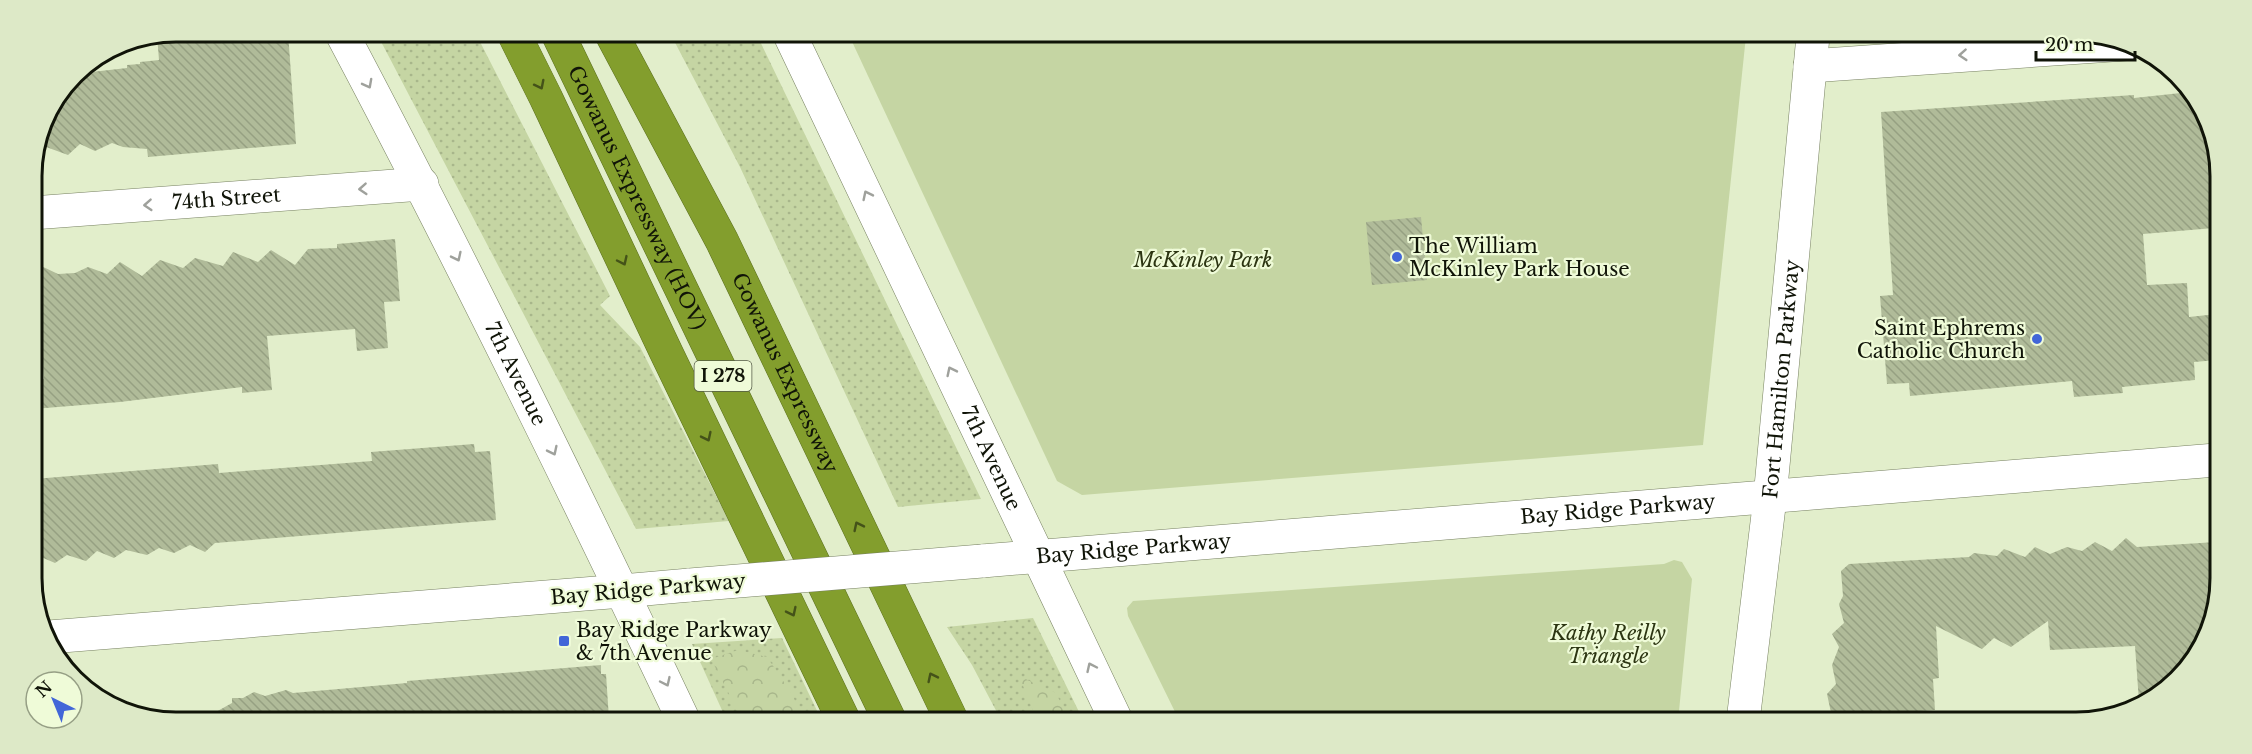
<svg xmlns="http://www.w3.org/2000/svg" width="2252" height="754" font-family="'Libre Baskerville',serif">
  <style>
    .grass { fill: url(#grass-dots) }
    .forest { fill: url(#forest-crowns) }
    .park { fill: #c5d5a3 }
    .building { fill: url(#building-back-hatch) }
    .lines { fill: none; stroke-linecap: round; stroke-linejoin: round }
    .street-casing { stroke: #778161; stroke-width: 34 }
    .secondary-casing { stroke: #778161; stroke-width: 34 }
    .highway-casing { stroke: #5b6e20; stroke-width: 34 }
    .street { stroke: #fff; stroke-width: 33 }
    .secondary { stroke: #fff; stroke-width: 33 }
    .highway { stroke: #839e2d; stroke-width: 33 }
    .secondary-bridge-casing { stroke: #778161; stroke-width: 34; stroke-linecap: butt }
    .secondary-bridge { stroke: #fff; stroke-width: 33 }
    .oneway { stroke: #9fa19c }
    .oneway2 { stroke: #445219 }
    .poi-dot { fill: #4266d8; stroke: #effbd8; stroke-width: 2 }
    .labels { text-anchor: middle; stroke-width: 4.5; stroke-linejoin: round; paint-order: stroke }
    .shield { fill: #effbd8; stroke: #535946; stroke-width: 1.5 }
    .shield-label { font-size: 18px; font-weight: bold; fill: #101408 }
    .street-label { font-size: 20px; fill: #101408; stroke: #effbd8 }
    .poi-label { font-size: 20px; fill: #101408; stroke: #effbd8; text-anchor: start }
    .park-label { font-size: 20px; font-style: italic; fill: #2c3512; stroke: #effbd8 }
    .rim { fill: none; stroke: #101408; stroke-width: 3 }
  </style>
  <defs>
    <pattern id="grass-dots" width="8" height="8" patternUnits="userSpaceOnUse" patternTransform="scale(1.5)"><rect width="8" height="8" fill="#c5d5a3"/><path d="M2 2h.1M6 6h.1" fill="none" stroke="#a8b68b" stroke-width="1.8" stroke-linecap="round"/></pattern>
    <pattern id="forest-crowns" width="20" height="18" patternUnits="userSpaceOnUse" patternTransform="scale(1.5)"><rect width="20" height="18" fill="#c5d5a3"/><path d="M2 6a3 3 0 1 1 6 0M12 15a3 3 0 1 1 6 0" fill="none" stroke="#a8b68b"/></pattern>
    <pattern id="building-back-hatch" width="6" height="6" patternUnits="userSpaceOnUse" patternTransform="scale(1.5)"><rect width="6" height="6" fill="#b0bb99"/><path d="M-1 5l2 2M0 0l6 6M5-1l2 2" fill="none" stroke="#96a082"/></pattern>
  </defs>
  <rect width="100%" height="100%" fill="#e2eecb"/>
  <g class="grass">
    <polygon points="376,32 475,32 610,296 600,305 640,347 729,521 636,529"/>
    <polygon points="670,33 756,33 981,499 898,507 740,167"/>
    <polygon points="1033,618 1083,720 1001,720 972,665 947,627"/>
    <polygon points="782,638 821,719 726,719 692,644"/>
  </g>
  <g class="forest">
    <polygon points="738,650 767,657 792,694 803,719 742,719 711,659"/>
    <polygon points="1019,676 1056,693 1069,720 1037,720"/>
  </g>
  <g class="park">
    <polygon points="848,33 1746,36 1703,445 1082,495 1057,481"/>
    <polygon points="1674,560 1682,562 1692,579 1678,721 1179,720 1128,616 1127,608 1133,601 1664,564"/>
  </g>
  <g class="building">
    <polygon points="176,32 288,32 296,144 148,157 147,149 123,147 112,143 95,151 80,144 68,155 38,144 46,112 74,74 127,68 127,65 140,64 140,62 159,60 157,35"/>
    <polygon points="2190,92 2218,148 2217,221 2214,221 2214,228 2143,234 2147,285 2187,283 2189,317 2217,314 2217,360 2194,362 2195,380 2122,387 2123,393 2074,397 2072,381 1910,396 1909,383 1887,384 1880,296 1893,295 1881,112 2134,95 2134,98"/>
    <polygon points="1421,217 1427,280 1372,285 1366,222"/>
    <polygon points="395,239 400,301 384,302 388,348 357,351 355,329 267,336 272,390 242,393 242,387 120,402 33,409 33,381 44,379 37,264 58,274 75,273 88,267 107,274 120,262 142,276 160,260 183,268 195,258 223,266 233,252 258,262 271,250 295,265 308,249 337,248 337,244"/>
    <polygon points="474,444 475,452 490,451 496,520 215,543 205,552 190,545 174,553 159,548 147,555 126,550 114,558 97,551 86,561 67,555 55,563 34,554 34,479 218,464 219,473 372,461 371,452"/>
    <polygon points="2126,538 2137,547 2216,542 2215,616 2196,658 2164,692 2139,702 2135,646 2050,650 2048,621 2011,647 1994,638 1982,649 1936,626 1939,678 1933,679 1935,710 1920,711 1919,722 1833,722 1827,694 1836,684 1832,665 1839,647 1832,634 1844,623 1839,604 1843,596 1841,571 1849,564 1969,557 1974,553 1997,556 2004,549 2025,557 2035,547 2050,554 2067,547 2082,551 2095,542 2112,551"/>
    <polygon points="601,665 601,674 606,674 609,719 205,718 232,703 232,698 243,698 254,692 265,696 286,690 293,693 407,683 407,681"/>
  </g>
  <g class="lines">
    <defs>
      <g id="street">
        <polyline points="1810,66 2126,44"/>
        <path id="s1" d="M32,213L422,184"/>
        <polyline points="49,637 622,591"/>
      </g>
      <g id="secondary">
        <path id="s2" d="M341,32C461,258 573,488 683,719"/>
        <path id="s3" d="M789,33L1116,720"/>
        <path id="s4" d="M982,561L2216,460"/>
        <polyline points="622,591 690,585"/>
        <path id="s5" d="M1743,721L1770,498L1813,36"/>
      </g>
      <g id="highway">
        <polyline points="513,32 546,98 666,352 843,719"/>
        <path id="s6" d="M557,32L889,719"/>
        <path id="s7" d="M611,33L722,241L951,719"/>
      </g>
    </defs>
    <use href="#street" class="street-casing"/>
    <use href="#secondary" class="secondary-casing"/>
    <use href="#highway" class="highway-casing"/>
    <use href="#street" class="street"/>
    <use href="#secondary" class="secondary"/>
    <use href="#highway" class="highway"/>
    <defs>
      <polyline id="secondary-bridge" points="690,585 982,561"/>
    </defs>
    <use href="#secondary-bridge" class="secondary-bridge-casing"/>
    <use href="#secondary-bridge" class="secondary-bridge"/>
  </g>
  <defs><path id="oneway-chevron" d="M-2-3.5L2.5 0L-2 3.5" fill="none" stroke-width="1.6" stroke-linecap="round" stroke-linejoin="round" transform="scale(1.5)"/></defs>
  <g class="oneway">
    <use href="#oneway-chevron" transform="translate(1963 55) rotate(176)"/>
    <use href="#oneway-chevron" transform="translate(368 84) rotate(62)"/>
    <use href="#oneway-chevron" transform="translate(363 189) rotate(176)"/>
    <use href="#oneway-chevron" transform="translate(867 195) rotate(-116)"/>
    <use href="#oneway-chevron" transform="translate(148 205) rotate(176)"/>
    <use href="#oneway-chevron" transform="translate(457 257) rotate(64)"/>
    <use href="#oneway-chevron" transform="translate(951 371) rotate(-116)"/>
    <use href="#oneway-chevron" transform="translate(553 451) rotate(64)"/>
    <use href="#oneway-chevron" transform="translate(1091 667) rotate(-115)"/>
    <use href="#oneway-chevron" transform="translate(666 682) rotate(65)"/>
  </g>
  <g class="oneway2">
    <use href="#oneway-chevron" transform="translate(540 85) rotate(63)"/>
    <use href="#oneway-chevron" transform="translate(623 261) rotate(65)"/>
    <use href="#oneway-chevron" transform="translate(707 437) rotate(64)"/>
    <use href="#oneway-chevron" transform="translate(858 526) rotate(-116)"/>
    <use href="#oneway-chevron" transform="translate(792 612) rotate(64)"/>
    <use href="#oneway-chevron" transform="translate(932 677) rotate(-116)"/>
  </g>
  <g class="poi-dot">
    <circle cx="1397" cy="257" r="6"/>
    <circle cx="2037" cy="339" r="6"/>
    <rect x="558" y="635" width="12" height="12" rx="3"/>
  </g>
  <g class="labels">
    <rect class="shield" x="694.5" y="361" width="57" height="30" rx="4.5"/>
    <g class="shield-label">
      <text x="723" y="382">I 278</text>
    </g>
    <g class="street-label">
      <text dy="7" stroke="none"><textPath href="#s6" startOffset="184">Gowanus Expressway (HOV)</textPath></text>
      <text dy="7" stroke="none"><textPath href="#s1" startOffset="195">74th Street</textPath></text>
      <text dy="7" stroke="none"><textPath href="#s2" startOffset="384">7th Avenue</textPath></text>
      <text dy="7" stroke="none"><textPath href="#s7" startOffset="382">Gowanus Expressway</textPath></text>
      <text dy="7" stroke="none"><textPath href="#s5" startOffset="344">Fort Hamilton Parkway</textPath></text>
      <text dy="7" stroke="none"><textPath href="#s3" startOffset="471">7th Avenue</textPath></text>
      <text dy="7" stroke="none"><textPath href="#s4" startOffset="638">Bay Ridge Parkway</textPath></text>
      <text dy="7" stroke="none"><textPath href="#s4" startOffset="152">Bay Ridge Parkway</textPath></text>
      <text transform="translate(648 589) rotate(-5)" y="7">Bay Ridge Parkway</text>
    </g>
    <g class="poi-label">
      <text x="1409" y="253">The William<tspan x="1409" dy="23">McKinley Park House</tspan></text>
      <text x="2025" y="335" text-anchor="end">Saint Ephrems<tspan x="2025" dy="23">Catholic Church</tspan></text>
      <text x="576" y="637">Bay Ridge Parkway<tspan x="576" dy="23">&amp; 7th Avenue</tspan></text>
    </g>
    <g class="park-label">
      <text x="1203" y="267">McKinley Park</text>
      <text x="1608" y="640">Kathy Reilly<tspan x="1608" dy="23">Triangle</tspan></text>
    </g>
  </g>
  <path d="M0 0H2252V754H0ZM176 42H2076A134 134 0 0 1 2210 176V578A134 134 0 0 1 2076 712H176A134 134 0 0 1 42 578V176A134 134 0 0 1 176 42Z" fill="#dde9c7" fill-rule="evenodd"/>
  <path class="rim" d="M176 42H2076A134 134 0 0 1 2210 176V578A134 134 0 0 1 2076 712H176A134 134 0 0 1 42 578V176A134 134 0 0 1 176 42Z"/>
  <g transform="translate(54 700) rotate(317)"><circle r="28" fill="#effbd8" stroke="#969f85" stroke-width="1.5"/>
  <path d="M0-4.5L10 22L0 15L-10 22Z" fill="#4266d8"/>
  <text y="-9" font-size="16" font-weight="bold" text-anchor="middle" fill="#101408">N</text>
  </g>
  <path d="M2036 51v9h99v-9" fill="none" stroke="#101408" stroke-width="3"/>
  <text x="2045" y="51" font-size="18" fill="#101408" stroke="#effbd8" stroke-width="4.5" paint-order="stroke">20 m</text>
</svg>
